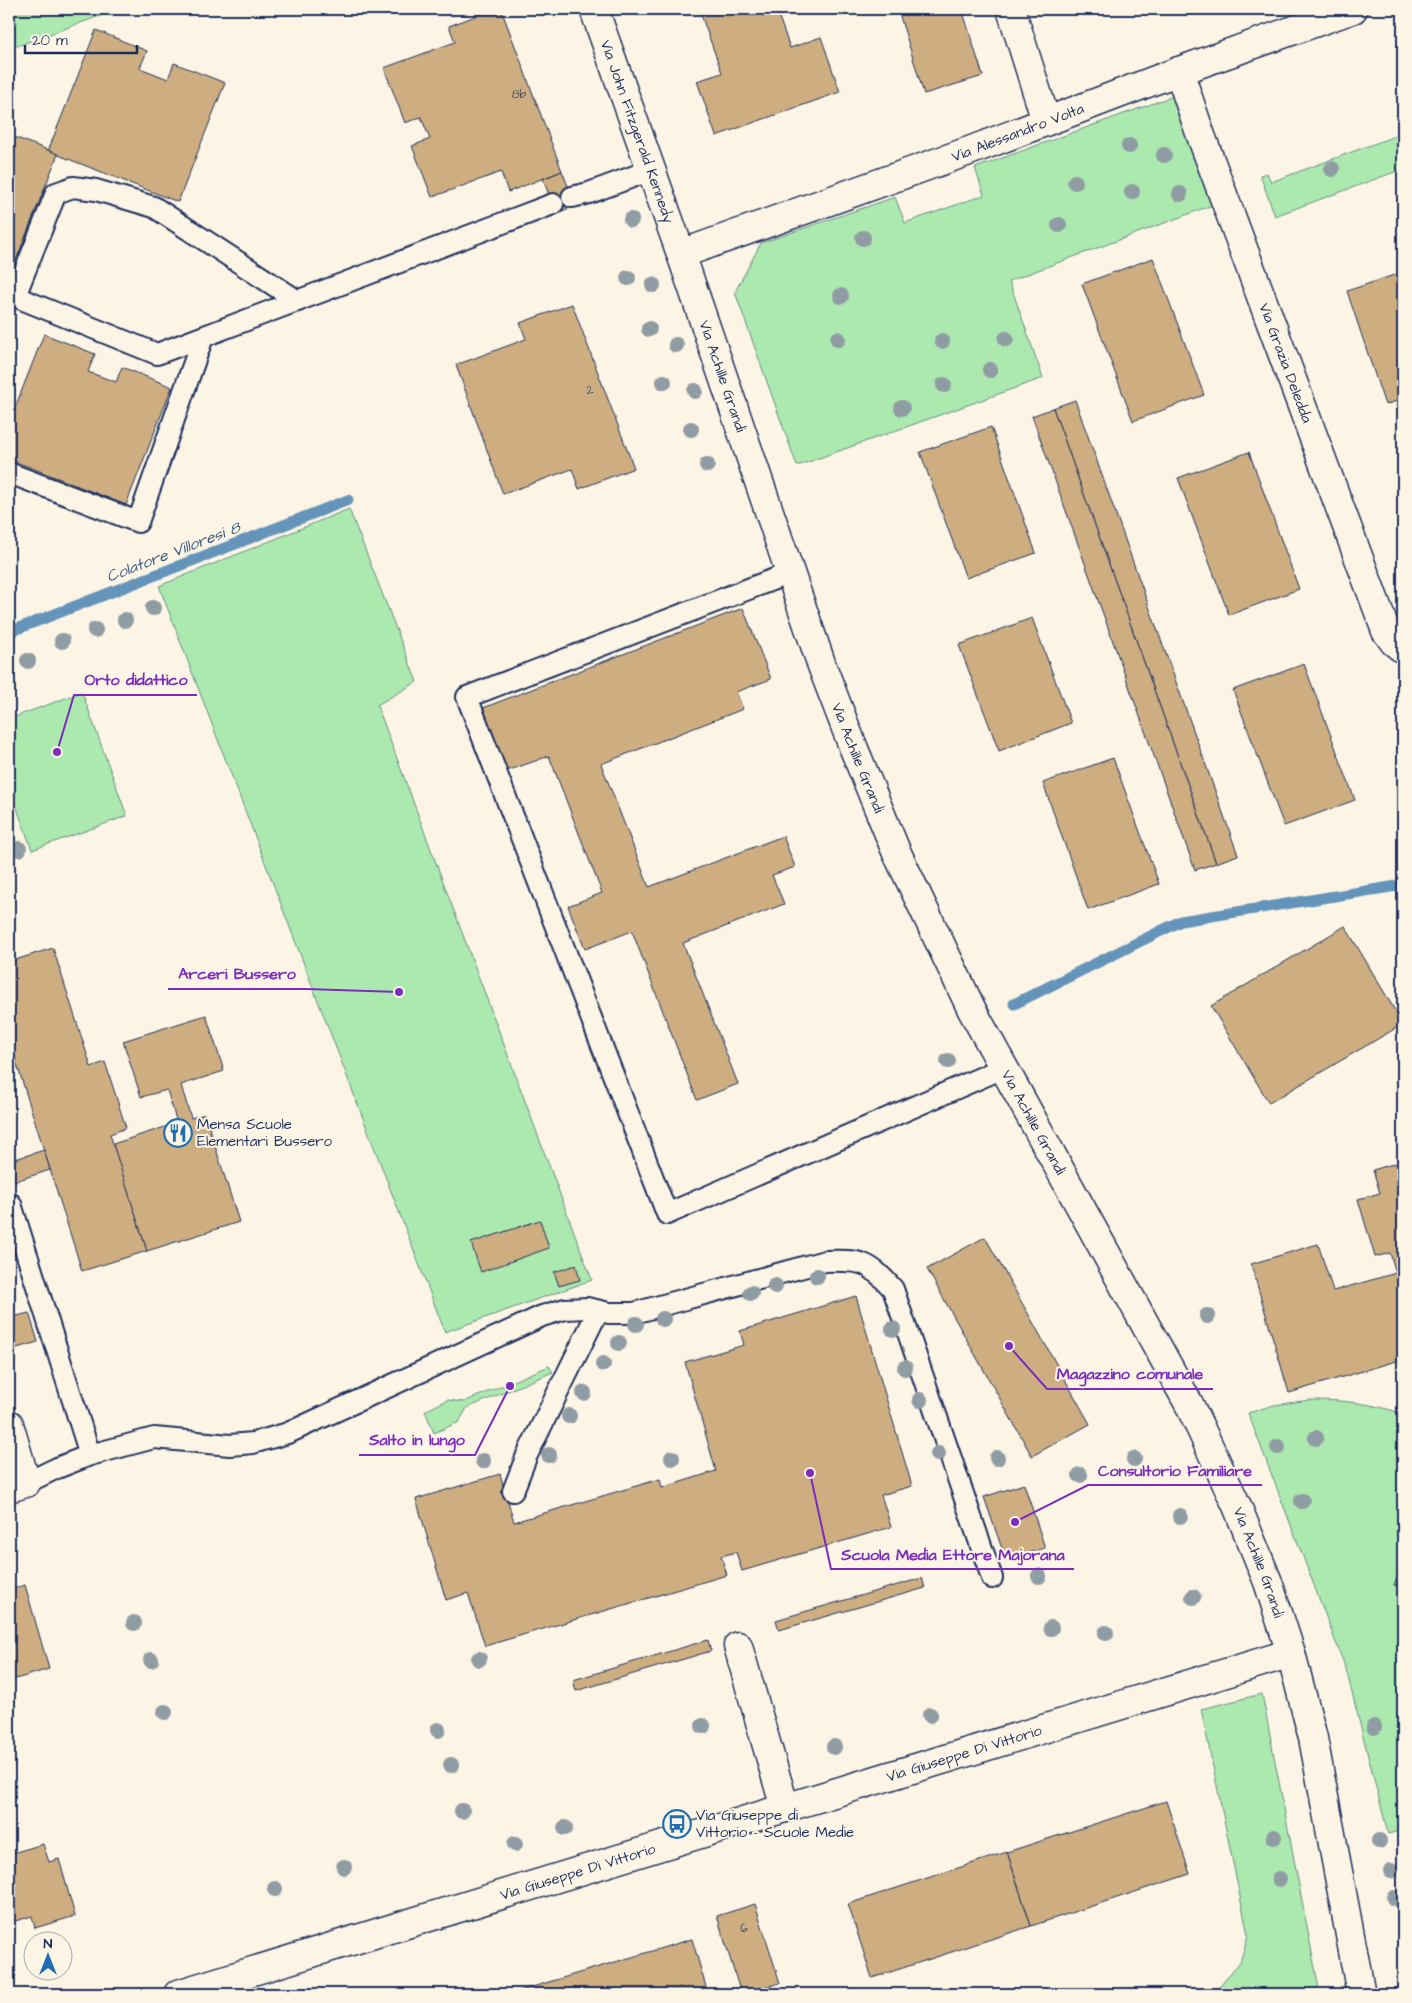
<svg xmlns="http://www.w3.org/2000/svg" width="1412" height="2003" font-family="'Architects Daughter',sans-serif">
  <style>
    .green { fill: #ace9af; stroke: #648c86 }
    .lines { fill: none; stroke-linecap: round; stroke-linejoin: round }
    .stream { stroke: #6594bb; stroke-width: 11 }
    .building { fill: #ceae81; stroke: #1b2f5e }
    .service-casing { stroke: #1b2f5e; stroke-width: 24 }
    .pedestrian-casing { stroke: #1b2f5e; stroke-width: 31 }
    .minor-casing { stroke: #1b2f5e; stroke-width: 31 }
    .service { stroke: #fcf5e5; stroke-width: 20 }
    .pedestrian { stroke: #fcf5e5; stroke-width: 28 }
    .minor { stroke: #fcf5e5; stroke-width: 28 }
    .tree { fill: #909ca4 }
    .labels { text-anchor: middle; stroke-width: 4; stroke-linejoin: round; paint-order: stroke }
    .number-label { font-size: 12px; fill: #484f67 }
    .street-label { font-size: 15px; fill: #1b2f5e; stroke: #fcf5e5 }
    .poi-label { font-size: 15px; fill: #1b2f5e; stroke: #fcf5e5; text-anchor: start }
    .water-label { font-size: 16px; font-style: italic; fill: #3a5985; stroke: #fcf5e5 }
    .leader { fill: none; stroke: #7b2cbf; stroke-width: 2 }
    .callout-dot { fill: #7b2cbf; stroke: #fcf5e5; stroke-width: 2 }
    .callout-label { font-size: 16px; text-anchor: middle; font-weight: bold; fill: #7b2cbf; stroke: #fcf5e5; stroke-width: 4; stroke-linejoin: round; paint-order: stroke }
  </style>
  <rect width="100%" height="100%" fill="#fcf5e5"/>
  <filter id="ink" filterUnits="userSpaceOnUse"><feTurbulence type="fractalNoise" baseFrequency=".02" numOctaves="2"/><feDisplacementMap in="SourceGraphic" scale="10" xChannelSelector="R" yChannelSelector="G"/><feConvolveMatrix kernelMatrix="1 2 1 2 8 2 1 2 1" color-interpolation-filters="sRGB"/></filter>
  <g filter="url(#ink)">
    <g class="green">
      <polygon points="9,9 119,9 9,49"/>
      <polygon points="1176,95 1218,203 1009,281 1043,378 797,466 735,292 761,243 895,197 905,223 984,195 975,168"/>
      <polygon points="1403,133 1403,169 1275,216 1260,175 1267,173 1271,182"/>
      <polygon points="349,509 417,682 377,705 592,1280 445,1332 159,586"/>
      <polygon points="82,692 127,816 32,850 9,786 9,719"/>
      <polygon points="549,1366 553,1372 467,1408 459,1422 434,1433 425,1411 447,1400 464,1402"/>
      <path d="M1310,1400C1342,1400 1373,1403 1403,1414V1830L1388,1834L1346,1669L1248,1413L1274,1405Z"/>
      <polygon points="1262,1694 1320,1994 1212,1994 1240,1962 1248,1935 1201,1709"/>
    </g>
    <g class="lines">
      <g class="stream">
        <polyline points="9,632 348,500"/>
        <polyline points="1014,1004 1181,921 1403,885"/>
      </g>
    </g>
    <g class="building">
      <polygon points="479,9 494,9 481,14"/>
      <polygon points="494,9 501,9 562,171 508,192 501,172 432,197 412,146 430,139 421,117 405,123 384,68 455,42 449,26"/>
      <polygon points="699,9 776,9 790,48 821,37 840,92 716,136 697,81 722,73"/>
      <polygon points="914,9 962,9 983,76 924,94 899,13"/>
      <polygon points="96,30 147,51 140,68 168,79 174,63 225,83 178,202 48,151"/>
      <polygon points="9,135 58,154 11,273 9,272"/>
      <polygon points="562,171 576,206 556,213 543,179"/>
      <polygon points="1153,258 1204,395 1133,421 1082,284"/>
      <polygon points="1403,272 1403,399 1385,405 1347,291"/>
      <polygon points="572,304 634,468 579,489 572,469 503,494 456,365 526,339 520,323"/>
      <polygon points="44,334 95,354 88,372 116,382 122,367 172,387 126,505 9,459 9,423"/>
      <polygon points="1075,400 1238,855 1216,863 1053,408"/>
      <polygon points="1053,408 1216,863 1195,870 1032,416"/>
      <polygon points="991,427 1036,553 966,578 920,452"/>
      <polygon points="1249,452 1299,589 1229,615 1178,478"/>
      <polygon points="743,608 771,679 736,692 743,709 601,764 649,887 783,836 795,867 772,875 784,904 683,943 738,1084 697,1100 632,931 585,949 568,906 602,893 549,756 507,771 483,708"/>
      <polygon points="1032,618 1071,723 999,751 959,645"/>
      <polygon points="1304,664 1355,800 1284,826 1233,690"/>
      <polygon points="1113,758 1159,884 1088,910 1043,783"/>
      <polygon points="1345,926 1403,1024 1269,1103 1211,1006"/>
      <polygon points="53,948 91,1067 105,1062 126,1128 110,1134 147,1251 82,1271 9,1039 9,962"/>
      <polygon points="206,1015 224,1071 181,1085 191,1118 205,1114 239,1222 147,1251 113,1144 177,1123 167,1090 141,1097 123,1041"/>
      <polygon points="44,1150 50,1170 9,1183 9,1161"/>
      <polygon points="1403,1161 1403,1359 1289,1393 1251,1264 1318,1244 1333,1291 1396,1273 1390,1253 1375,1257 1358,1199 1380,1193 1373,1170"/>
      <polygon points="540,1220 549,1248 481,1272 471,1243"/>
      <polygon points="985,1237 1090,1424 1032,1456 927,1269"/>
      <polygon points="576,1265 580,1280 559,1286 554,1272"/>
      <polygon points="856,1296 912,1486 881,1495 891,1527 742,1571 736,1552 729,1554 721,1556 727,1575 485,1646 468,1593 446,1600 416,1499 500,1474 514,1522 660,1479 662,1488 716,1471 685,1362 744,1345 740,1331"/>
      <polygon points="29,1313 38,1342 13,1349 9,1333 9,1318"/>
      <polygon points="1024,1484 1045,1548 1006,1560 984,1497"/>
      <polygon points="1403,1568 1403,1587 1394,1585 1399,1573"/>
      <polygon points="922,1578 925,1588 779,1630 776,1620"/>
      <polygon points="25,1585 49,1669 9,1681 9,1590"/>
      <polygon points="708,1640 711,1651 576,1691 573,1680"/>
      <polygon points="1166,1801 1190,1874 1031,1926 1007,1852"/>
      <polygon points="43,1844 49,1862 59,1859 75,1916 35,1928 32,1916 9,1923 9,1854"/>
      <polygon points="1007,1852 1031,1926 872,1978 848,1904"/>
      <polygon points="755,1904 780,1983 741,1994 717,1916"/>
      <polygon points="692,1939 708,1994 509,1994"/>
    </g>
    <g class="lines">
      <defs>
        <g id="service">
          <polyline points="572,197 589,193 651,170"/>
          <polyline points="9,294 157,354 553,204"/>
          <polyline points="15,296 56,193 73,187 96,190 154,207 298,301"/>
          <polyline points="9,473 138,522 203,337"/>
          <polyline points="790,573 467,697 667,1214 1003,1068"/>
          <polyline points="11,1204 90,1455"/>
          <path d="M26,1483L57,1468L90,1455L154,1438L230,1445L253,1443L288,1433L542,1316L565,1309L587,1308L609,1313H634L825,1261C862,1260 868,1261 893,1289L992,1578"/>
          <polyline points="513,1491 527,1455 598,1311"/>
        </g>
        <polyline id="pedestrian" points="738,1646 785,1808"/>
        <g id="minor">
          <path id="s1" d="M594,9L681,254L822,666L852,744L896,851L972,1010L1189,1404L1237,1506L1268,1582L1291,1653L1313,1738L1361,1994"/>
          <polyline points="1011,9 1046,121"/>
          <path id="s2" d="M1179,71L1200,133L1386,631L1394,642L1403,649"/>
          <path id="s3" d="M681,254L969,151L1179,71L1353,9"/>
          <polyline points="9,1424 26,1483 9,1488"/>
          <path id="s4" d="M178,1994L1291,1653"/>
        </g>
      </defs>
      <use href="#service" class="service-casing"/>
      <use href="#pedestrian" class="pedestrian-casing"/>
      <use href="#minor" class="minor-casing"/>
      <use href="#service" class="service"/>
      <use href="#pedestrian" class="pedestrian"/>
      <use href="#minor" class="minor"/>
    </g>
    <g class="tree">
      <circle cx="1129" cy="146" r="8"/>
      <circle cx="1164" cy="155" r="8"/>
      <circle cx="1332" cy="169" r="8"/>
      <circle cx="1075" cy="182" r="8"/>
      <circle cx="1132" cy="192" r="8"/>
      <circle cx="1180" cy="194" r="8"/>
      <circle cx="631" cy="220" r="8"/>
      <circle cx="1059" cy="225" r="8"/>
      <circle cx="863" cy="238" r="8"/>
      <circle cx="628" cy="278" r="8"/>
      <circle cx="653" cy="285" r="8"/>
      <circle cx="841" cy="296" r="8"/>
      <circle cx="649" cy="329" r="8"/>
      <circle cx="838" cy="339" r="8"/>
      <circle cx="1006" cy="339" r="8"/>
      <circle cx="942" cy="341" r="8"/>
      <circle cx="676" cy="345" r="8"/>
      <circle cx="990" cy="370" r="8"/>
      <circle cx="664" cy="382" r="8"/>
      <circle cx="944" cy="385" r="8"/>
      <circle cx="695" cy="391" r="8"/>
      <circle cx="902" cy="408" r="8"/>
      <circle cx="691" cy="429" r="8"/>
      <circle cx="707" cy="465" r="8"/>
      <circle cx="153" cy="608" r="8"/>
      <circle cx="125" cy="620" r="8"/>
      <circle cx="95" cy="630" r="8"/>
      <circle cx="62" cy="641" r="8"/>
      <circle cx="28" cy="661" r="8"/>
      <circle cx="19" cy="849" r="8"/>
      <circle cx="948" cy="1061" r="8"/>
      <circle cx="817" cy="1276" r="8"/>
      <circle cx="775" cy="1286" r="8"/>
      <circle cx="751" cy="1293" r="8"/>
      <circle cx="1207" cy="1316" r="8"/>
      <circle cx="663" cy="1319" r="8"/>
      <circle cx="636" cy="1324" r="8"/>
      <circle cx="893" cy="1329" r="8"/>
      <circle cx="619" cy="1343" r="8"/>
      <circle cx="603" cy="1364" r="8"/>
      <circle cx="905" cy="1368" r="8"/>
      <circle cx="584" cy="1393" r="8"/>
      <circle cx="920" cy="1400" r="8"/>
      <circle cx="569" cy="1416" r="8"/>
      <circle cx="1316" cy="1438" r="8"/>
      <circle cx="1278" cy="1447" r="8"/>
      <circle cx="938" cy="1454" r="8"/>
      <circle cx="549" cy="1455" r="8"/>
      <circle cx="672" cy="1458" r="8"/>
      <circle cx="997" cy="1458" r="8"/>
      <circle cx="1134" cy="1459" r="8"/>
      <circle cx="483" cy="1461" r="8"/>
      <circle cx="1080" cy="1475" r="8"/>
      <circle cx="1302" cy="1501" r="8"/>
      <circle cx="1180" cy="1516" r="8"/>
      <circle cx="1039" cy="1576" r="8"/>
      <circle cx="1193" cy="1597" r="8"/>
      <circle cx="134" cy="1623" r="8"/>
      <circle cx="1051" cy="1628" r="8"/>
      <circle cx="1106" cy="1633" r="8"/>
      <circle cx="479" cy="1659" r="8"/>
      <circle cx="151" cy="1660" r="8"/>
      <circle cx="165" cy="1712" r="8"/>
      <circle cx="930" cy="1715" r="8"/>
      <circle cx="703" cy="1726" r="8"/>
      <circle cx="1374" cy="1727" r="8"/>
      <circle cx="438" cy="1730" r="8"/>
      <circle cx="834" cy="1747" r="8"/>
      <circle cx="451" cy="1765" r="8"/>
      <circle cx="462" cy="1811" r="8"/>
      <circle cx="565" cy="1828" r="8"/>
      <circle cx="1274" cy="1837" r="8"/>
      <circle cx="1379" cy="1841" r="8"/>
      <circle cx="515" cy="1844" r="8"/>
      <circle cx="344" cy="1867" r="8"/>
      <circle cx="1391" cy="1871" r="8"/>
      <circle cx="1279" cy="1879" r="8"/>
      <circle cx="275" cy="1889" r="8"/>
      <circle cx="1394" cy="1898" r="8"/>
    </g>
  </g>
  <defs>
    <symbol id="restaurant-ring" viewBox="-11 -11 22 22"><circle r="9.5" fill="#fcf5e5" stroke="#1f6fb2" stroke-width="1.5"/><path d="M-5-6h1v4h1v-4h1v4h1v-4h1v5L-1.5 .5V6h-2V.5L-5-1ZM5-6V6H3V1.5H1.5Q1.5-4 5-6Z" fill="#1f6fb2"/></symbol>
    <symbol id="bus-ring" viewBox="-11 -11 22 22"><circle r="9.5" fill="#fcf5e5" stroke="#1f6fb2" stroke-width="1.5"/><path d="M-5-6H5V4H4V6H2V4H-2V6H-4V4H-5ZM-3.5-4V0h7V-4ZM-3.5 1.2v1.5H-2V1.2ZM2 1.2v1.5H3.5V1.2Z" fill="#1f6fb2"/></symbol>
  </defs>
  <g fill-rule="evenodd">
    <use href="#restaurant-ring" x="162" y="1117" width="32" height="32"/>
    <use href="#bus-ring" x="661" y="1808" width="32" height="32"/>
  </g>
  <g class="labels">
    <g class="number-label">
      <text x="519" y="98">8b</text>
      <text x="590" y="394">2</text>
      <text x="744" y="1932">6</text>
    </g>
    <g class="street-label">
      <text dy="5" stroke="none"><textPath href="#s1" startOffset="130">Via John Fitzgerald Kennedy</textPath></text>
      <text dy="5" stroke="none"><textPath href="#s3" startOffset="358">Via Alessandro Volta</textPath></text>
      <text dy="5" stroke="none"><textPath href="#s2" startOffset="311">Via Grazia Deledda</textPath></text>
      <text dy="5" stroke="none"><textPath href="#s1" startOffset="389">Via Achille Grandi</textPath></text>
      <text dy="5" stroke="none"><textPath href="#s1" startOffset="794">Via Achille Grandi</textPath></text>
      <text dy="5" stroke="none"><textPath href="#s1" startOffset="1199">Via Achille Grandi</textPath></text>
      <text dy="5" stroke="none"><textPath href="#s1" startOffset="1694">Via Achille Grandi</textPath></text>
      <text dy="5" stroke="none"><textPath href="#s4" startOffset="822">Via Giuseppe Di Vittorio</textPath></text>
      <text dy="5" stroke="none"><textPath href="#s4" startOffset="418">Via Giuseppe Di Vittorio</textPath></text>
    </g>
    <g class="poi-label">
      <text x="197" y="1129">Mensa Scuole<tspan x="197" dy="17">Elementari Bussero</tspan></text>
      <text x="696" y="1820">Via Giuseppe di<tspan x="696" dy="17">Vittorio - Scuole Medie</tspan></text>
    </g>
    <g class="water-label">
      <text transform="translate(173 551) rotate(-21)" y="6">Colatore Villoresi 8</text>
    </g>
  </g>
  <path class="leader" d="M57 752L74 695H197M399 992L306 989H168M1009 1346L1047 1389H1213M510 1386L475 1455H359M1015 1522L1088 1485H1262M810 1473L831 1569H1074"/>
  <g class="callout-dot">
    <circle cx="57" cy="752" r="5"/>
    <circle cx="399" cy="992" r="5"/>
    <circle cx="1009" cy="1346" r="5"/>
    <circle cx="510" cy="1386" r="5"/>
    <circle cx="1015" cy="1522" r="5"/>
    <circle cx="810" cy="1473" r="5"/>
  </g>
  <g class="callout-label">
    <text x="136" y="685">Orto didattico</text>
    <text x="237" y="979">Arceri Bussero</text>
    <text x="1130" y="1379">Magazzino comunale</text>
    <text x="417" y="1445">Salto in lungo</text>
    <text x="1175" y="1476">Consultorio Familiare</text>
    <text x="953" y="1560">Scuola Media Ettore Majorana</text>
  </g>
  <rect width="1412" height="2003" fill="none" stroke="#fcf5e5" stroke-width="30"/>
  <rect x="15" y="15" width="1382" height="1973" fill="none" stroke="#1b2f5e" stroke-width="2" filter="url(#ink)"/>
  <g transform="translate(48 1956)"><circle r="24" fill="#fcf5e5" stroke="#a2a6af"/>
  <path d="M0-4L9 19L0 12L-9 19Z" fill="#1f6fb2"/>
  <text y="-8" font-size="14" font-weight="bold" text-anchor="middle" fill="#1b2f5e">N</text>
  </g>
  <path d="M25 45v8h112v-8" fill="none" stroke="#1b2f5e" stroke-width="2.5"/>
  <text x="32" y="45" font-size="15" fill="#1b2f5e" stroke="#fcf5e5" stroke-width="4" paint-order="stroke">20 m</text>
</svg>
